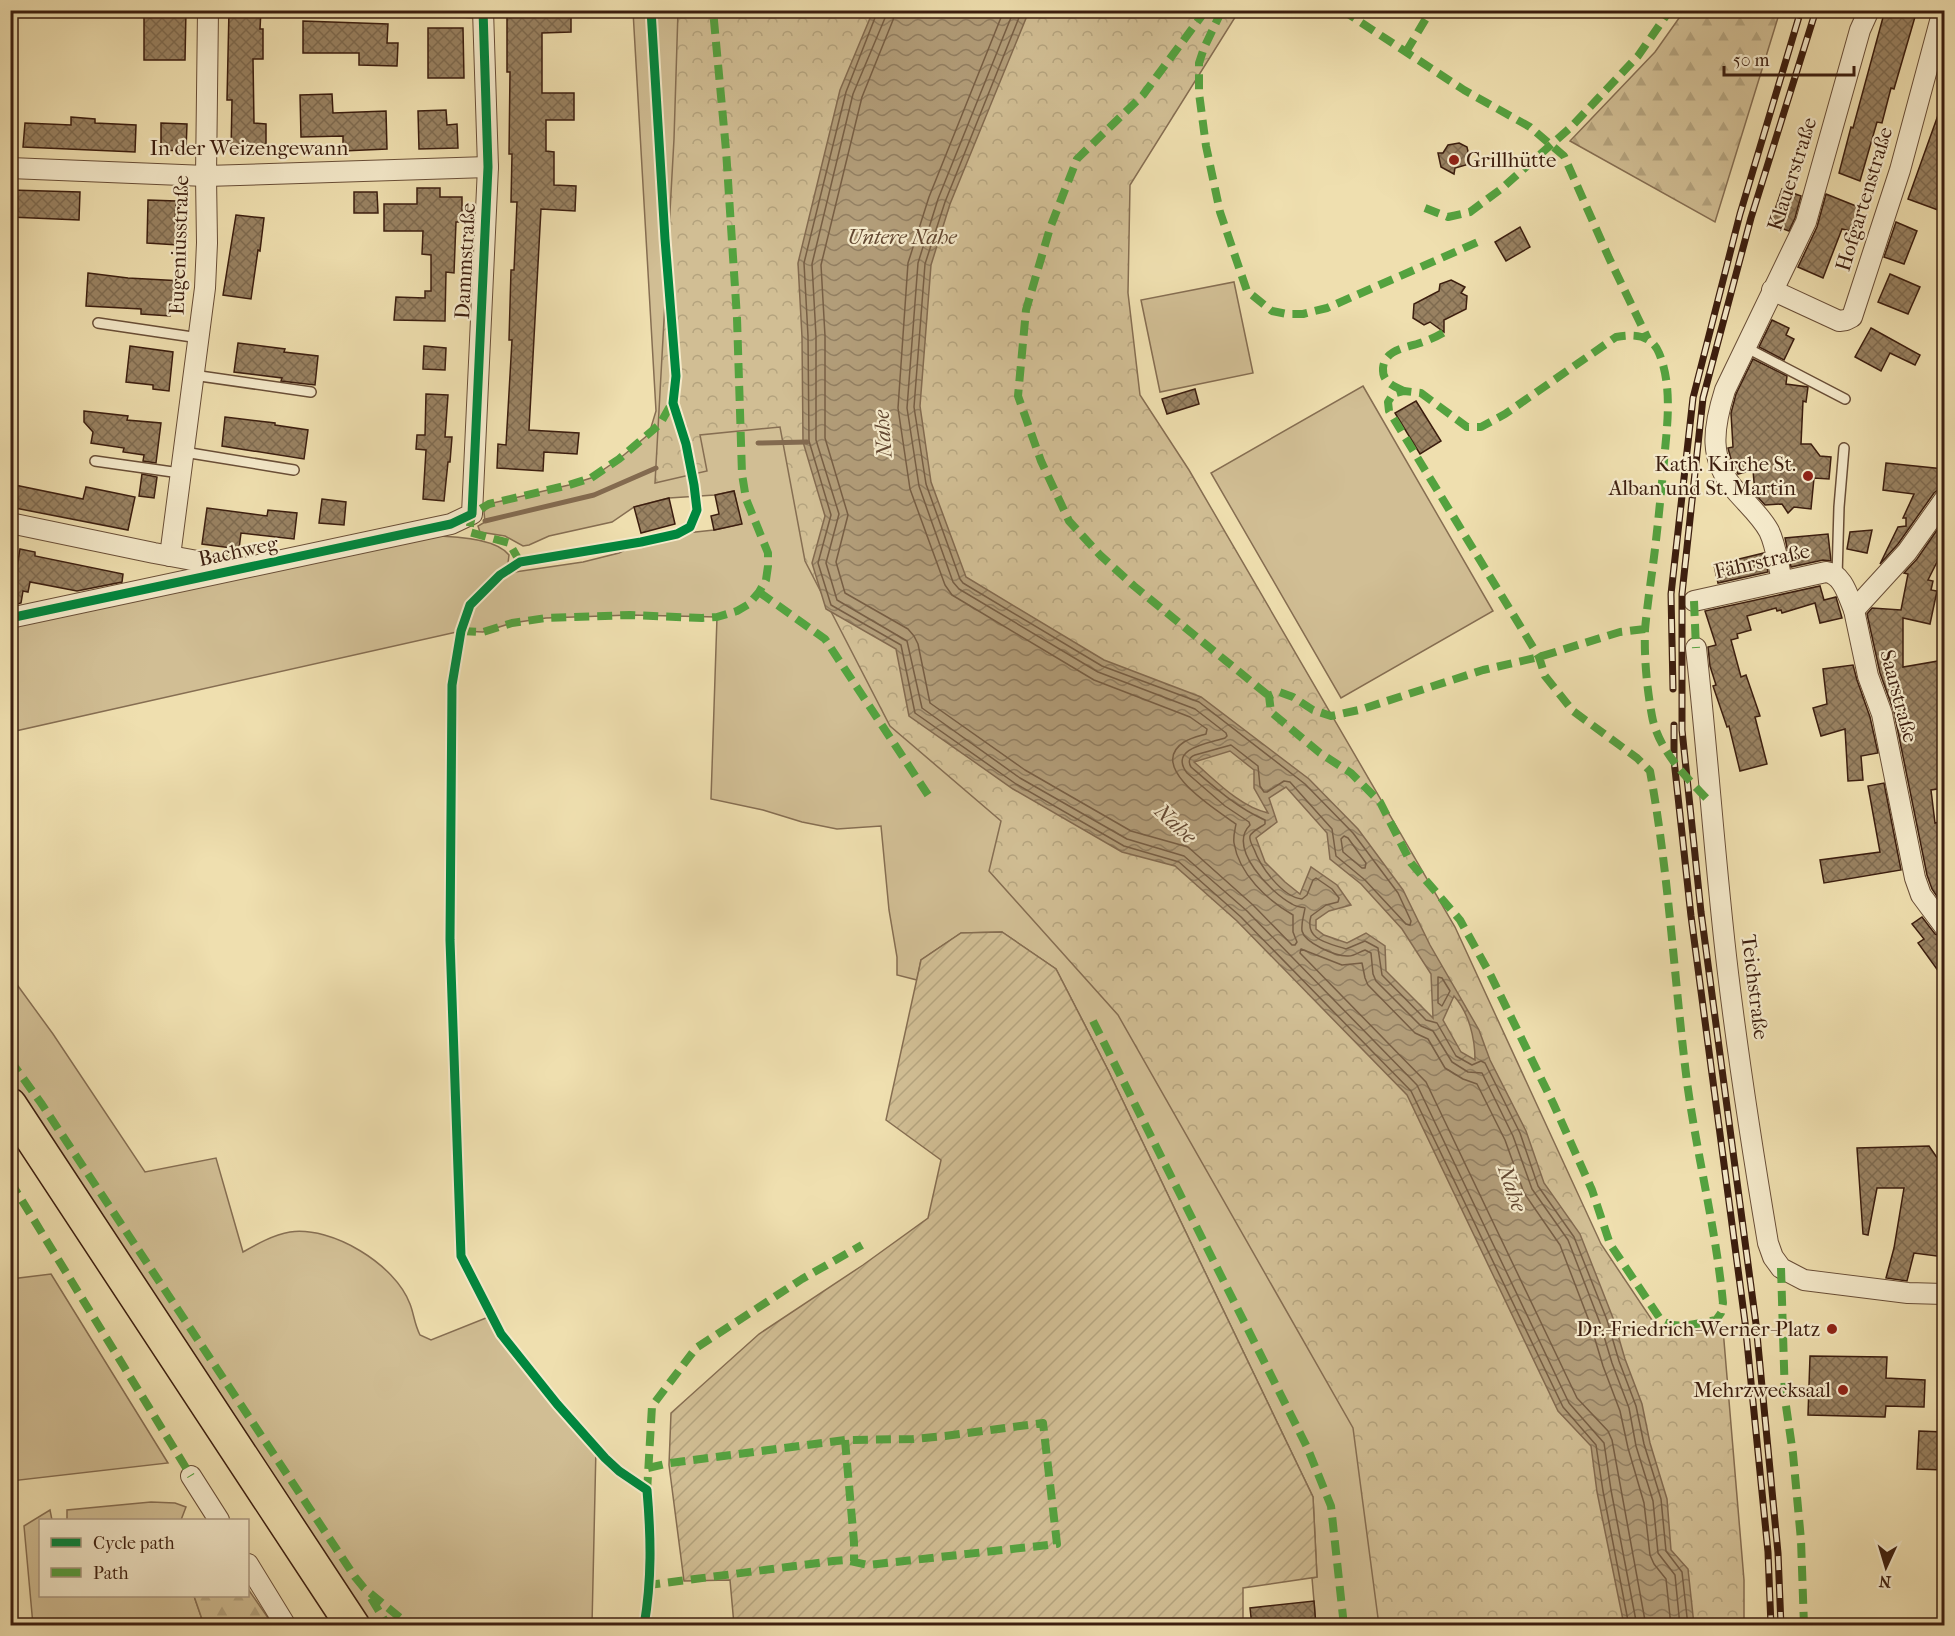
<svg xmlns="http://www.w3.org/2000/svg" width="1955" height="1636" font-family="'IM FELL French Canon',serif">
  <style>
    .grass { fill: #d1be94; stroke: #866e52; stroke-width: 1.5 }
    .forest { fill: url(#forest-firs); stroke: #866e52; stroke-width: 1.5 }
    .park { fill: url(#park-crowns); stroke: #866e52; stroke-width: 1.5 }
    .garden { fill: url(#garden-furrows); stroke: #866e52; stroke-width: 1.5 }
    .water { fill: url(#water-waves); stroke: #836a4f; stroke-width: 1.5; fill-rule: evenodd }
    .lines { fill: none; stroke-linecap: round; stroke-linejoin: round }
    .shore { stroke: #775e44; stroke-width: 1.5 }
    .stream { stroke: #836a4f; stroke-width: 5 }
    .building { fill: url(#building-cross-hatch); stroke: #3c1e0f; stroke-width: 1.5 }
    .lane-casing { stroke: #694e37; stroke-width: 12 }
    .street-casing { stroke: #694e37; stroke-width: 22 }
    .highway-casing { stroke: #3c1e0f; stroke-width: 36 }
    .lane { stroke: #f5eacb; stroke-width: 9 }
    .street { stroke: #f5eacb; stroke-width: 20 }
    .highway { stroke: #efdfaf; stroke-width: 33 }
    .rail-casing { stroke: #3c1e0f; stroke-width: 7 }
    .rail { stroke: #f5eacb; stroke-width: 4.5; stroke-dasharray: 14; stroke-linecap: butt }
    .quiet { stroke: #54a23f; stroke-width: 8; stroke-dasharray: 15 8; stroke-linecap: butt }
    .cycleway-casing { stroke: #f5eacb; stroke-width: 13 }
    .cycleway { stroke: #00873e; stroke-width: 9 }
    .poi-dot { fill: #8f2418; stroke: #f5eacb; stroke-width: 2 }
    .labels { text-anchor: middle; stroke-width: 4.5; stroke-linejoin: round; paint-order: stroke }
    .street-label { font-size: 21px; fill: #3c1e0f; stroke: #f5eacb }
    .poi-label { font-size: 21px; fill: #3c1e0f; stroke: #f5eacb; text-anchor: end }
    .park-label { font-size: 21px; font-style: italic; fill: #614630; stroke: #f5eacb }
    .water-label { font-size: 22px; font-style: italic; fill: #654a34; stroke: #f5eacb }
  </style>
  <defs>
    <pattern id="forest-firs" width="22" height="20" patternUnits="userSpaceOnUse" patternTransform="scale(1.5)"><rect width="22" height="20" fill="#d1be94"/><path d="M5 1l3.5 6h-7zM16 11l3.5 6h-7z" fill="#b4a37e"/></pattern>
    <pattern id="park-crowns" width="20" height="18" patternUnits="userSpaceOnUse" patternTransform="scale(1.5)"><rect width="20" height="18" fill="#d1be94"/><path d="M2 6a3 3 0 1 1 6 0M12 15a3 3 0 1 1 6 0" fill="none" stroke="#b4a37e"/></pattern>
    <pattern id="garden-furrows" width="10" height="10" patternUnits="userSpaceOnUse" patternTransform="scale(1.5)"><rect width="10" height="10" fill="#d1be94"/><path d="M-1 1l2-2M0 10L10 0M9 11l2-2" fill="none" stroke="#b4a37e"/></pattern>
    <pattern id="water-waves" width="16" height="10" patternUnits="userSpaceOnUse" patternTransform="scale(1.5)"><rect width="16" height="10" fill="#b29d79"/><path d="M0 5q4-4 8 0t8 0" fill="none" stroke="#927f62"/></pattern>
    <pattern id="building-cross-hatch" width="8" height="8" patternUnits="userSpaceOnUse" patternTransform="scale(1.5)"><rect width="8" height="8" fill="#998262"/><path d="M0 0l8 8M0 8l8-8" fill="none" stroke="#7e6a4f"/></pattern>
  </defs>
  <rect width="100%" height="100%" fill="#efdfaf"/>
  <filter id="stains"><feTurbulence type="fractalNoise" baseFrequency=".00333" numOctaves="4"/><feColorMatrix values="0 0 0 0 .2 0 0 0 0 .09 0 0 0 0 .02 0 0 0 .5 -.17"/></filter>
  <radialGradient id="worn" r=".72"><stop offset=".6" stop-color="#630" stop-opacity="0"/><stop offset="1" stop-color="#630" stop-opacity=".3"/></radialGradient>
  <g class="grass">
    <path d="M633,11H873L896,649L1013,789L1624,1625H1316L1312,1578L1317,1577L1313,1497L1108,1070L1056,969L1002,932L961,933L921,960L917,980L897,975V957L889,910L881,826L837,829L802,822L763,810L711,799L717,617L630,615L546,618L512,623L483,632L461,631L11,732L10,618L428,536C449,536 495,537 509,555L508,563L501,574L583,562L619,553L641,542L677,534L714,530L741,524L734,491L715,495L669,498L634,507L612,522L549,536L529,545L523,546L505,536L480,532L478,526L485,522L484,512L489,504L569,485L591,478L619,459L649,434L656,411Z"/>
    <polygon points="1234,282 1253,373 1160,392 1141,300"/>
    <polygon points="1363,386 1493,611 1341,698 1211,473"/>
    <path d="M10,975L53,1034L145,1172L216,1158L243,1252C257,1244 273,1235 290,1232C332,1226 395,1264 410,1304C414,1314 414,1323 420,1335L431,1340L491,1316C517,1362 561,1408 596,1447L592,1625H368L41,1130L11,1087Z"/>
    <polygon points="51,1274 168,1463 11,1481 11,1279"/>
    <polygon points="151,1502 175,1503 186,1507 181,1520 67,1520 67,1510"/>
    <polygon points="50,1510 52,1520 40,1520 40,1596 194,1596 204,1625 33,1625 24,1526"/>
  </g>
  <g class="forest">
    <polygon points="1684,11 1780,11 1715,222 1570,141 1655,52"/>
    <polygon points="248,1589 273,1625 204,1625 194,1596 248,1596"/>
  </g>
  <polygon class="park" points="678,11 1239,11 1130,185 1128,293 1140,395 1189,470 1455,927 1601,1244 1662,1335 1723,1329 1744,1580 1744,1625 1377,1625 1378,1618 1353,1428 1118,1015 989,871 1001,821 890,726 805,561 780,427 700,435 707,471 655,483 674,139"/>
  <polygon class="garden" points="1002,932 1056,969 1108,1070 1313,1497 1317,1577 1243,1588 1243,1625 1118,1626 1066,1619 871,1618 815,1626 734,1625 730,1580 684,1581 669,1465 671,1413 759,1334 863,1265 928,1218 941,1160 886,1120 921,960 961,933"/>
  <path class="water" d="M873,11H1029L950,204L931,265L920,406L931,482L966,577L1104,660L1201,697L1309,779L1358,829L1403,890L1430,945L1479,1030L1490,1060L1526,1131L1544,1183L1580,1234L1613,1318L1625,1359L1642,1404L1650,1443L1667,1499L1671,1550L1688,1569L1694,1625H1624L1597,1492L1591,1446L1558,1411L1407,1095L1237,921L1175,866L1122,852L1013,789L909,716L896,649L826,609L812,563L825,516L803,442L802,337L798,263L840,90ZM1230,751L1254,770V788L1268,813C1240,807 1215,780 1194,762ZM1286,787L1327,833L1330,859L1361,884L1402,929L1431,974L1433,1018L1386,971L1385,946L1366,933L1347,943L1324,935L1316,929V920L1329,911L1351,905L1337,885L1311,867L1300,894L1285,882L1265,862L1256,838L1277,822L1269,798ZM1454,996C1469,1013 1475,1038 1475,1060L1461,1052L1443,1020Z"/>
  <g class="lines">
    <g class="shore">
      <polyline points="878,10 846,92 804,263 808,336 809,441 831,515 818,563 831,605 901,645 915,713 1016,784 1124,846 1179,862 1241,917 1411,1091 1563,1407 1596,1445 1603,1491 1629,1626"/>
      <polyline points="886,10 885,18 853,94 812,264 816,336 816,440 839,514 826,563 837,600 907,641 922,708 1020,778 1127,839 1184,856 1247,911 1417,1085 1569,1403 1604,1443 1611,1490 1637,1626"/>
      <path d="M895,10L893,20L862,97L821,265L825,336V438L848,515L836,562L845,593L908,629L914,636L918,644L930,703L1025,770L1131,831L1188,847L1253,905L1292,945H1295L1297,942L1293,932V915C1267,900 1239,874 1234,843C1233,836 1235,830 1236,824C1218,811 1145,767 1184,742C1190,738 1199,736 1206,734L1207,729L1190,717L1094,680L952,595L945,585L910,489L898,408L908,263L929,197L1004,10"/>
      <path d="M1014,10L938,199L918,263L907,408L919,486L953,582L959,589L1098,672L1195,709L1226,733L1227,736L1225,738C1210,743 1168,748 1187,773L1225,806L1249,822L1250,825C1227,848 1271,893 1292,904C1296,907 1301,907 1305,908C1304,915 1301,922 1302,931C1305,943 1335,956 1347,956C1353,957 1359,952 1365,950L1371,953L1373,974L1376,981L1421,1026L1433,1031L1452,1062L1468,1072L1482,1073L1513,1136L1532,1189L1568,1240L1600,1323L1612,1363L1629,1408L1636,1446L1653,1501L1658,1553L1675,1575L1680,1626"/>
      <path d="M1022,10L945,202L925,264L914,407L926,484L960,579L963,583L1102,666L1199,702L1305,784L1353,833L1398,893L1411,921L1410,925L1406,924L1365,880L1336,856L1332,829L1290,782L1284,781L1267,792H1264L1260,786L1258,766L1231,745L1195,755C1189,757 1188,762 1191,767C1214,787 1237,808 1265,820V824C1261,827 1252,831 1250,836C1249,840 1252,845 1254,849C1260,866 1282,897 1302,899L1307,895L1313,880L1316,878L1332,889L1339,898L1338,902L1326,905L1311,916C1304,940 1328,943 1346,949L1365,941L1378,948L1382,975L1426,1020L1437,1023L1456,1056L1472,1065L1481,1061L1485,1063L1520,1133L1538,1186L1574,1237L1607,1320L1619,1361L1636,1406L1644,1444L1661,1499L1666,1551L1682,1572L1688,1626"/>
      <polygon points="1344,836 1348,838 1366,863 1365,868 1362,868 1343,852 1341,839"/>
      <polygon points="1438,977 1442,978 1450,991 1442,1006 1438,1003"/>
      <polyline points="1646,1626 1612,1440 1608,1431 1577,1398 1426,1082 1300,953 1301,949 1342,965 1362,963 1365,978 1368,985 1415,1033 1428,1039 1445,1068 1463,1079 1477,1084 1505,1140 1524,1193 1560,1245 1591,1326 1603,1366 1620,1411 1628,1448 1644,1503 1650,1555 1654,1564 1666,1579 1671,1626"/>
    </g>
    <g class="stream">
      <polyline points="758,443 807,442"/>
      <polyline points="485,521 594,495 656,468"/>
    </g>
  </g>
  <g class="building">
    <polygon points="144,10 186,10 185,60 144,60"/>
    <polygon points="229,10 261,10 260,29 263,29 263,59 253,59 254,123 266,124 266,151 231,151 232,100 227,100"/>
    <polygon points="507,10 571,11 571,32 542,33 542,93 574,93 574,120 546,120 546,151 554,152 554,185 576,186 575,211 541,209 529,430 579,433 577,454 544,452 543,471 497,468 498,444 506,445 512,340 509,340 511,270 514,270 517,202 511,202 512,154 509,154 510,72 507,72"/>
    <polygon points="1885,10 1917,10 1894,89 1891,88 1882,123 1877,122 1860,181 1839,173 1851,127 1853,128"/>
    <polygon points="303,21 388,24 387,43 398,43 397,66 359,65 359,53 303,53"/>
    <polygon points="428,28 463,28 464,78 428,78"/>
    <polygon points="332,94 333,113 386,111 387,149 343,151 343,136 301,137 300,95"/>
    <polygon points="1942,104 1944,104 1944,194 1938,210 1908,199"/>
    <polygon points="446,110 447,125 457,124 458,148 419,149 418,111"/>
    <polygon points="71,117 95,119 95,123 136,125 135,152 23,147 25,123 71,125"/>
    <polygon points="161,123 187,124 186,151 161,150"/>
    <polygon points="1459,143 1467,147 1469,156 1466,165 1455,168 1454,174 1441,167 1438,153 1443,153 1448,145"/>
    <polygon points="417,188 440,188 440,197 462,197 462,222 456,222 454,273 446,272 445,321 394,320 396,297 425,298 425,291 431,291 431,255 422,254 423,231 384,231 384,204 417,204"/>
    <polygon points="1782,189 1801,196 1795,218 1789,231 1770,224"/>
    <polygon points="10,190 80,192 79,220 10,217"/>
    <polygon points="354,192 377,192 378,213 354,213"/>
    <polygon points="1826,194 1861,208 1854,232 1842,229 1823,278 1798,267 1817,227"/>
    <polygon points="148,200 176,201 175,223 179,223 178,245 147,243"/>
    <polygon points="236,215 264,218 260,251 258,250 251,299 223,295"/>
    <polygon points="1896,222 1917,231 1904,264 1884,257"/>
    <polygon points="1520,227 1530,247 1506,261 1495,242"/>
    <polygon points="88,273 128,278 183,281 181,311 170,311 170,316 141,314 141,309 86,306"/>
    <polygon points="1890,274 1920,287 1908,314 1878,302"/>
    <polygon points="1451,280 1465,287 1461,293 1467,296 1466,309 1444,320 1444,332 1430,322 1424,325 1413,318 1414,304 1439,291 1440,284"/>
    <polygon points="1772,320 1789,328 1786,335 1794,339 1784,360 1759,347"/>
    <polygon points="1871,328 1920,355 1915,365 1890,353 1881,371 1855,357"/>
    <polygon points="238,343 285,349 284,352 318,356 315,385 281,381 282,378 234,372"/>
    <polygon points="130,346 173,352 169,391 153,389 153,385 126,382"/>
    <polygon points="424,346 446,348 445,370 423,369"/>
    <polygon points="1753,359 1787,376 1786,384 1808,387 1806,402 1803,401 1801,444 1811,444 1820,456 1831,457 1829,479 1814,478 1811,509 1794,507 1788,513 1782,504 1765,505 1755,494 1753,470 1738,474 1732,463 1728,448 1733,447 1731,413 1736,394"/>
    <polygon points="1195,389 1199,404 1167,414 1162,399"/>
    <polygon points="426,394 448,395 445,437 452,437 450,462 448,462 444,501 423,499 426,450 416,449 417,435 425,435"/>
    <polygon points="1416,401 1441,441 1420,454 1395,413"/>
    <polygon points="84,411 128,416 127,420 161,423 156,463 143,461 144,455 123,452 124,448 91,443 93,432 84,422"/>
    <polygon points="225,417 275,423 275,425 308,430 304,459 222,446"/>
    <polygon points="1886,463 1944,469 1944,488 1939,489 1934,493 1898,544 1880,564 1898,527 1906,526 1906,518 1903,518 1914,494 1883,490"/>
    <polygon points="142,474 157,477 154,498 139,496"/>
    <polygon points="10,484 83,499 86,487 135,497 128,530 10,507"/>
    <polygon points="734,491 742,524 714,530 711,516 719,514 715,495"/>
    <polygon points="669,498 675,524 641,533 634,507"/>
    <polygon points="322,499 346,502 344,525 319,523"/>
    <polygon points="207,508 267,516 268,510 297,513 294,539 241,533 239,549 202,544"/>
    <polygon points="1944,520 1944,548 1928,580 1933,581 1931,590 1937,591 1930,624 1903,618 1903,667 1944,660 1944,703 1941,704 1944,723 1944,788 1931,790 1935,823 1944,821 1944,864 1940,864 1944,907 1932,889 1927,875 1894,712 1880,673 1867,614 1872,608 1901,610 1908,574 1904,573 1917,559"/>
    <polygon points="1872,530 1867,553 1847,549 1850,532"/>
    <polygon points="1828,534 1831,561 1823,560 1791,567 1785,538"/>
    <polygon points="20,549 35,552 35,556 123,574 122,582 77,591 30,582 28,592 23,591 21,603 10,606 10,572 16,573"/>
    <polygon points="1764,553 1768,572 1718,583 1714,565"/>
    <polygon points="1820,586 1824,600 1836,597 1842,618 1820,623 1815,603 1782,613 1781,610 1777,611 1776,608 1747,616 1751,630 1737,634 1738,638 1731,640 1741,677 1746,675 1760,716 1755,717 1767,764 1740,771 1729,726 1727,727 1713,686 1716,685 1710,666 1708,647 1716,645 1705,611"/>
    <polygon points="1853,665 1857,680 1870,717 1878,753 1861,756 1863,780 1848,781 1845,729 1821,736 1813,708 1827,704 1823,669"/>
    <polygon points="1884,783 1901,870 1824,883 1820,860 1880,852 1868,786"/>
    <polygon points="1922,917 1935,934 1944,938 1944,979 1918,943 1924,939 1912,924"/>
    <polygon points="1929,1146 1938,1159 1944,1185 1944,1203 1939,1230 1944,1230 1944,1257 1914,1253 1907,1281 1886,1278 1894,1248 1904,1188 1877,1188 1868,1235 1863,1234 1857,1148"/>
    <polygon points="1810,1356 1887,1357 1886,1378 1925,1380 1924,1407 1886,1406 1885,1417 1808,1415"/>
    <polygon points="1919,1431 1944,1432 1944,1470 1917,1469"/>
    <polygon points="1314,1601 1316,1626 1252,1626 1250,1608"/>
  </g>
  <g class="lines">
    <defs>
      <g id="lane">
        <polyline points="423,10 483,13"/>
        <polyline points="98,323 199,338"/>
        <polyline points="1745,347 1845,399"/>
        <polyline points="193,375 311,392"/>
        <polyline points="184,452 294,470"/>
        <polyline points="95,461 180,473"/>
        <polyline points="1837,577 1839,507 1844,448"/>
      </g>
      <g id="street">
        <polyline points="10,168 206,176 488,167"/>
        <polyline points="1772,290 1839,321 1846,320 1852,317 1900,170 1943,10"/>
        <polyline points="1944,500 1907,552 1854,610 1868,676 1882,714 1915,878 1921,895 1944,926"/>
        <polyline points="10,523 154,553 230,567"/>
        <polyline points="170,556 205,288 207,243 206,176 208,10"/>
        <path d="M1782,580C1778,565 1776,545 1769,531C1761,516 1747,504 1736,491C1708,460 1713,428 1725,390L1806,222L1860,30L1869,10"/>
        <path d="M1694,601L1826,572C1843,574 1848,596 1854,610"/>
        <path d="M10,618C157,586 304,555 451,524L472,514L488,167L483,10"/>
        <path d="M1696,648C1708,756 1715,865 1728,973C1739,1064 1753,1154 1768,1243L1773,1257L1781,1268L1804,1280L1908,1293L1944,1294"/>
        <polyline points="191,1476 219,1520"/>
        <polyline points="248,1564 286,1626"/>
      </g>
      <polyline id="highway" points="10,1105 353,1626"/>
    </defs>
    <use href="#lane" class="lane-casing"/>
    <use href="#street" class="street-casing"/>
    <use href="#highway" class="highway-casing"/>
    <use href="#lane" class="lane"/>
    <use href="#street" class="street"/>
    <use href="#highway" class="highway"/>
    <defs>
      <g id="rail">
        <polyline points="1673,689 1671,594 1693,398 1740,214 1801,10"/>
        <polyline points="1674,725 1674,760 1691,916 1745,1322 1768,1552 1771,1626"/>
        <polyline points="1781,1626 1778,1553 1756,1324 1701,912 1682,730 1682,594 1703,398 1751,218 1816,10"/>
      </g>
    </defs>
    <use href="#rail" class="rail-casing"/>
    <use href="#rail" class="rail"/>
    <g class="quiet">
      <polyline points="1206,10 1143,95 1077,159 1050,228 1026,310 1018,396 1041,461 1069,521 1100,555 1134,586 1269,696"/>
      <polyline points="1222,10 1204,48 1199,63 1199,93 1206,146 1220,212 1247,291 1272,311 1287,314 1303,314 1327,308 1480,241"/>
      <polyline points="1342,10 1464,90 1530,127 1564,156 1609,258 1648,339"/>
      <polyline points="1406,52 1431,10"/>
      <polyline points="1425,208 1448,217 1470,212 1501,189 1571,127 1638,56 1670,10"/>
      <path d="M1404,391C1393,386 1382,382 1383,368C1385,349 1406,348 1420,343C1429,340 1438,336 1446,331"/>
      <polyline points="520,562 509,543 469,532 472,514 489,504 569,485 591,478 619,459 660,424 673,401"/>
      <polyline points="759,592 825,639 930,798"/>
      <polyline points="1694,601 1696,648"/>
      <path d="M1645,629L1620,632L1539,657L1483,670L1359,710L1331,716L1313,710L1293,697L1279,692L1269,696L1271,712L1320,753L1351,773L1380,802L1411,863L1460,920L1490,974L1553,1103L1592,1190L1610,1244L1661,1320C1676,1331 1698,1323 1716,1320L1721,1313L1723,1303C1716,1229 1697,1156 1687,1082C1674,979 1669,874 1650,771L1637,758L1573,711L1545,676L1539,657L1389,411L1388,402L1393,394L1404,391L1421,393L1467,427H1481L1505,414L1616,337C1633,334 1651,334 1659,353C1673,387 1667,426 1664,461C1661,493 1658,525 1654,557C1651,581 1647,606 1645,630C1644,658 1647,689 1652,716C1658,750 1687,778 1710,802"/>
      <polyline points="461,631 483,632 512,623 546,618 630,615 702,618 717,617 737,611 749,604 759,592 766,580 768,566 768,553 746,499 742,474 737,318 726,150 713,10"/>
      <polyline points="1093,1021 1307,1447 1331,1506 1344,1626"/>
      <polyline points="10,1060 41,1103 355,1577 364,1588 410,1626"/>
      <polyline points="10,1181 191,1476"/>
      <polyline points="1781,1268 1785,1399 1793,1454 1801,1540 1804,1626"/>
      <polyline points="845,1440 854,1542 854,1561"/>
      <polyline points="648,1468 670,1463 845,1440 913,1439 945,1436 1043,1423 1057,1544 868,1565 845,1560 833,1561 649,1585"/>
      <polyline points="647,1492 652,1406 696,1348 802,1279 862,1245"/>
      <polyline points="371,1598 388,1626"/>
    </g>
    <defs>
      <g id="cycleway">
        <path d="M10,618C157,586 304,555 451,524L472,514L488,167L483,10"/>
        <path d="M644,1626C652,1579 651,1537 647,1490L619,1471L605,1458L557,1404L501,1334L461,1256L450,940L452,685L461,631L470,605L500,575L520,562L641,542L677,534L690,527L697,510L694,485L686,444L673,403L676,376L665,239L651,10"/>
      </g>
    </defs>
    <use href="#cycleway" class="cycleway-casing"/>
    <use href="#cycleway" class="cycleway"/>
  </g>
  <g class="poi-dot">
    <circle cx="1454" cy="160" r="6"/>
    <circle cx="1808" cy="476" r="6"/>
    <circle cx="1832" cy="1329" r="6"/>
    <circle cx="1843" cy="1390" r="6"/>
  </g>
  <g class="labels">
    <g class="street-label">
      <text x="249" y="155">In der Weizengewann</text>
      <text transform="translate(1792 174) rotate(-72)" y="7">Klauerstraße</text>
      <text transform="translate(1864 199) rotate(-73)" y="7">Hofgartenstraße</text>
      <text transform="translate(179 245) rotate(-88)" y="7">Eugeniusstraße</text>
      <text transform="translate(465 261) rotate(-87)" y="7">Dammstraße</text>
      <text transform="translate(238 551) rotate(-12)" y="7">Bachweg</text>
      <text transform="translate(1762 561) rotate(-13)" y="7">Fährstraße</text>
      <text transform="translate(1899 696) rotate(75)" y="7">Saarstraße</text>
      <text transform="translate(1755 987) rotate(83)" y="7">Teichstraße</text>
    </g>
    <g class="poi-label">
      <text x="1466" y="167" text-anchor="start">Grillhütte</text>
      <text x="1796" y="471">Kath. Kirche St.<tspan x="1796" dy="24">Alban und St. Martin</tspan></text>
      <text x="1820" y="1336">Dr.-Friedrich-Werner-Platz</text>
      <text x="1831" y="1397">Mehrzwecksaal</text>
    </g>
    <g class="park-label">
      <text x="902" y="244">Untere Nahe</text>
    </g>
    <g class="water-label">
      <text transform="translate(882 434) rotate(-94)" y="8">Nahe</text>
      <text transform="translate(1176 823) rotate(43)" y="8">Nahe</text>
      <text transform="translate(1513 1188) rotate(71)" y="8">Nahe</text>
    </g>
  </g>
  <rect width="1955" height="1636" fill="none" stroke="#efdfaf" stroke-width="36"/>
  <rect x="12" y="12" width="1931" height="1612" fill="none" stroke="#3c1e0f" stroke-width="3"/>
  <rect x="18" y="18" width="1919" height="1600" fill="none" stroke="#3c1e0f" stroke-width="1.5"/>
  <rect x="39" y="1519" width="210" height="78" fill="#f5eacb" stroke="#ab9880" stroke-width="1.5"/>
  <rect x="51" y="1538" width="30" height="9" fill="#00873e" stroke="#ab9880" stroke-width="1.5"/>
  <text x="93" y="1549" font-size="18" fill="#3c1e0f">Cycle path</text>
  <rect x="51" y="1568" width="30" height="9" fill="#54a23f" stroke="#ab9880" stroke-width="1.5"/>
  <text x="93" y="1579" font-size="18" fill="#3c1e0f">Path</text>
  <g transform="translate(1886 1567) rotate(184)" stroke="#f5eacb" stroke-width="4.5" paint-order="stroke">
  <path d="M0-4.5L10 22L0 15L-10 22Z" fill="#3c1e0f"/>
  <text y="-9" font-size="16" font-weight="bold" text-anchor="middle" fill="#3c1e0f">N</text>
  </g>
  <path d="M1724 66v9h130v-9" fill="none" stroke="#3c1e0f" stroke-width="3"/>
  <text x="1733" y="66" font-size="18" fill="#3c1e0f" stroke="#f5eacb" stroke-width="4.5" paint-order="stroke">50 m</text>
  <rect width="100%" height="100%" filter="url(#stains)"/>
  <rect width="100%" height="100%" fill="url(#worn)"/>
</svg>
